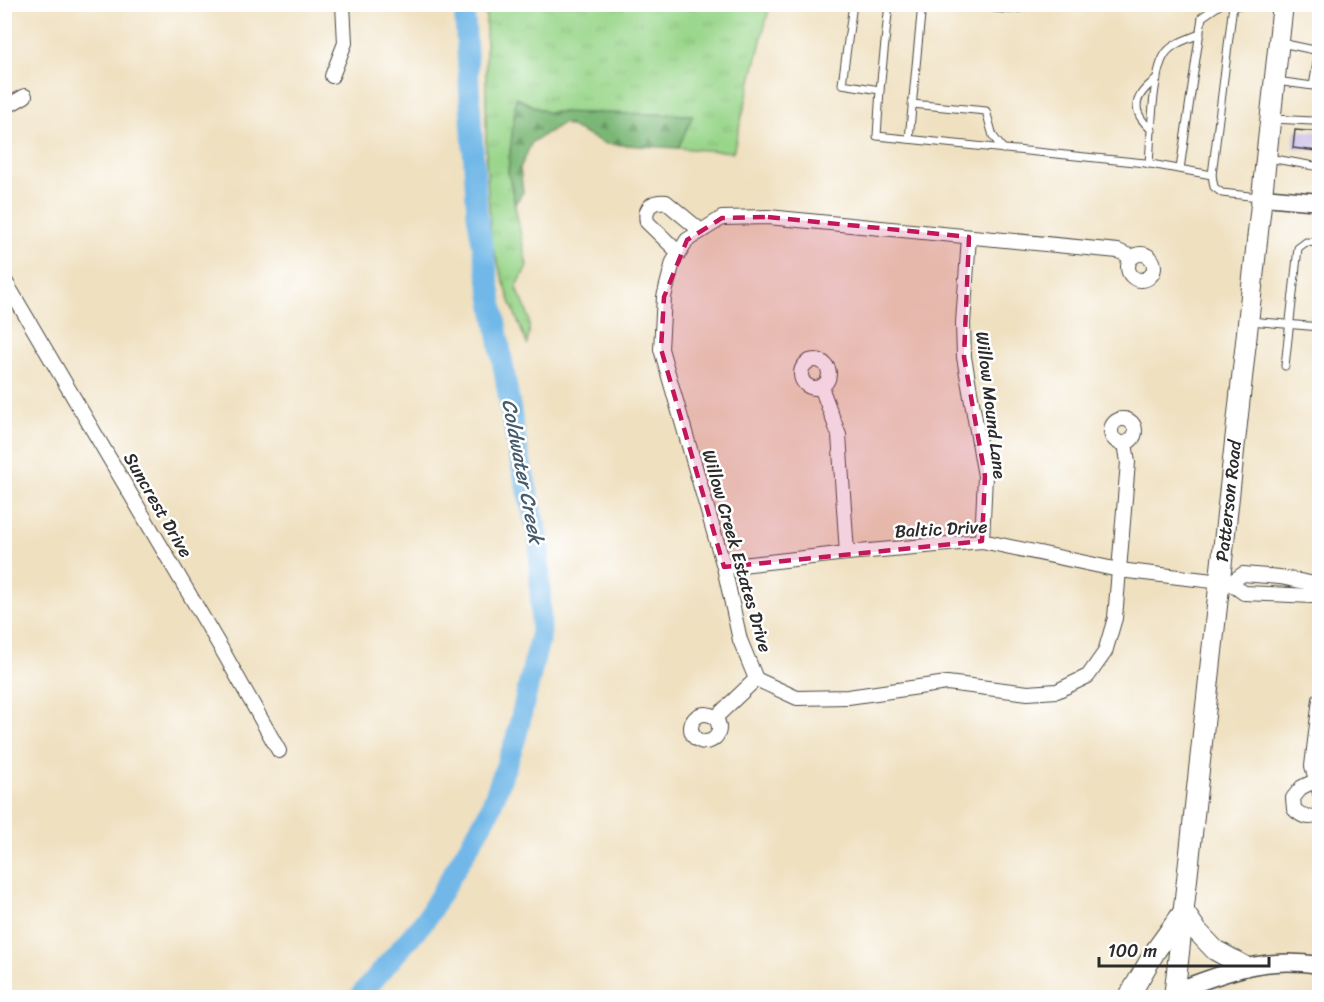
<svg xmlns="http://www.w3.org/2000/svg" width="1324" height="1002" font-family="Sriracha,sans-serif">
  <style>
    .grass { fill: url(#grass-tufts); stroke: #62805a; stroke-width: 1.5 }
    .forest { fill: url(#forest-firs); stroke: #527150; stroke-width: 1.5 }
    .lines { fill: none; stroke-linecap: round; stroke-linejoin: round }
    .river { stroke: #71b8e8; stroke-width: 21 }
    .building { fill: #c4b6e4 }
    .service-casing { stroke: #484641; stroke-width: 9 }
    .minor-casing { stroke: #484641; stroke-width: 16 }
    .tertiary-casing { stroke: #484641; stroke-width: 19 }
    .secondary-casing { stroke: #484641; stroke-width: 22 }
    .service { stroke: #fff; stroke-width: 7 }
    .minor { stroke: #fff; stroke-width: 14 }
    .tertiary { stroke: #fff; stroke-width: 16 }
    .secondary { stroke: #fff; stroke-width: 20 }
    .marked { fill: #c2185b; fill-opacity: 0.2; stroke: #c2185b; stroke-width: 4.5; stroke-dasharray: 12 8; stroke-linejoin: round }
    .labels { text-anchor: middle; stroke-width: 5; stroke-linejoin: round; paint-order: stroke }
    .street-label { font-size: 18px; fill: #2b2b2b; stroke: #fff }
    .water-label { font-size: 20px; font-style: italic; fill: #445c6d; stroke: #fff }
  </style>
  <defs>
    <pattern id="grass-tufts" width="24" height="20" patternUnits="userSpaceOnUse" patternTransform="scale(1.5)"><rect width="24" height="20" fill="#99d68a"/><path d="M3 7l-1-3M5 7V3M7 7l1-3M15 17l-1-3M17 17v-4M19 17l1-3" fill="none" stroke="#84b877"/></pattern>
    <pattern id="forest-firs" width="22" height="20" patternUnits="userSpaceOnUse" patternTransform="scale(1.5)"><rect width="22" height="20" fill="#7ab776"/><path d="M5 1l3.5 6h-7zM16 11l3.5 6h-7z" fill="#649561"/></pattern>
  </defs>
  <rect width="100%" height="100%" fill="#fff"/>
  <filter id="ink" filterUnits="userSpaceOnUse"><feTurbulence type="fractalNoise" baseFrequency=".0167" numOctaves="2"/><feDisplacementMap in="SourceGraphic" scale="12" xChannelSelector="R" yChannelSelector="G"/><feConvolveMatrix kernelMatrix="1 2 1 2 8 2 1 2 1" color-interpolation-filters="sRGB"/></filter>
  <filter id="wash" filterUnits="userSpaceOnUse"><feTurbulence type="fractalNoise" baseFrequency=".008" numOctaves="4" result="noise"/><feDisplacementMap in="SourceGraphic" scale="24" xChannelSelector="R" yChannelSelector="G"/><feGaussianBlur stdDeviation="1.35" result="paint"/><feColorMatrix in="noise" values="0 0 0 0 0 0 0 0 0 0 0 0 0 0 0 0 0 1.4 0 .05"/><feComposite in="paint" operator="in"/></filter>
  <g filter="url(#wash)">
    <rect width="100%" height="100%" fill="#efe0c0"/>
    <path class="grass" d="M486,5H770L733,152L678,148L692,115L546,112L517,98L508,171L527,266L516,288C527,309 533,320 527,344L510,301L491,242L486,160Z"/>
    <polygon class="forest" points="516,98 546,112 693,115 678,148 606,144 563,123 532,142 520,168 523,192 515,204 508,171"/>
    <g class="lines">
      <polyline class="river" points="358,998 426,919 489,812 516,738 541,632 539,539 518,452 477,214 464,4"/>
    </g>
    <g id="blocks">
      <polygon class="building" points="1295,130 1319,132 1317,151 1293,148"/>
    </g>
  </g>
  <g filter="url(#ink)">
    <use href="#blocks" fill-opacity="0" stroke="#484641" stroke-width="1.5"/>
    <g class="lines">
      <defs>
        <g id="service">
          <polyline points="853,4 842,84 880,90 877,136 1145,163 1212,175 1214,187 1222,193 1259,197"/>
          <path d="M971,4C991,7 1013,14 1032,4"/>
          <polyline points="1231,5 1280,7"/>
          <polyline points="1276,81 1313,86 1319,51 1281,43"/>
          <polyline points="880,90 889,4"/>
          <polyline points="912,104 986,111 993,136 1003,149"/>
          <polyline points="1273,119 1312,121 1320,117"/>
          <path d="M1152,130C1129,111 1134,95 1157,79"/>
          <polyline points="909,139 922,4"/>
          <polyline points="1269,158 1320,167"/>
          <path d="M1149,164C1151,138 1152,76 1164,56C1170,44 1188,39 1200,34"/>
          <polyline points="1180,169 1202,17 1221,4"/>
          <polyline points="1212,175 1233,5"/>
          <polyline points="1250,321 1320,327"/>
          <polyline points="1285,366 1298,248 1306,242 1320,243"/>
        </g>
        <g id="minor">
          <polyline points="332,76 345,43 343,4"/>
          <polyline points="4,108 25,96"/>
          <polyline points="969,237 963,323 964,357 985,476 982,541"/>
          <path d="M679,253L647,222C644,208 652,200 666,202L701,231"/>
          <circle cx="1141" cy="267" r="13"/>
          <polyline points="4,279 225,655 279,751"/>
          <circle cx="815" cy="374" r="14"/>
          <polyline points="821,387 839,435 847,553"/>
          <circle cx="1123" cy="431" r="12"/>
          <polyline points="1125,443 1128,462 1115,618 1105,652 1088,676 1057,691 1028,693 947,683 848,697 797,698 756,679 740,640 724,567 661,349 664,297 673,262 687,240 722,218 768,217 1118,251 1132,257"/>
          <polyline points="724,567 847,553 982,541 1119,570 1230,583 1244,593 1313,596 1320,594"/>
          <polyline points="1230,583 1243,574 1280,577 1320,585"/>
          <polyline points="1320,699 1312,766 1320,793"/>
          <circle cx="705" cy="728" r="14"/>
          <polyline points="715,718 756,679"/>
          <path d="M1315,781L1302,787L1293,798L1294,809C1302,817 1308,819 1320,815"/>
        </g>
        <g id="tertiary">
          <polyline points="1262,197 1320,202"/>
          <path d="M1175,991C1229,972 1261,956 1320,965"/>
        </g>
        <g id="secondary">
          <polyline points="1184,912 1197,931 1215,950 1244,966"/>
          <polyline points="1128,998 1156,950 1182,914"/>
          <path id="s1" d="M1174,998L1283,4"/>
        </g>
      </defs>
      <use href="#service" class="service-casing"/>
      <use href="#minor" class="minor-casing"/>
      <use href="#tertiary" class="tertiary-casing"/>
      <use href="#secondary" class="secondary-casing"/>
      <use href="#service" class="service"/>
      <use href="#minor" class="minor"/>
      <use href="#tertiary" class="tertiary"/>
      <use href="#secondary" class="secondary"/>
    </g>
  </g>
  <path class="marked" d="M768,217L969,237L964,357L985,476L982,541L724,567L661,349L664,297L687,240L722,218Z"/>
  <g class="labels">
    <g class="street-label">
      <text transform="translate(991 405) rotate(83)" y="6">Willow Mound Lane</text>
      <text dy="6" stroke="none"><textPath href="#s1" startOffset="500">Patterson Road</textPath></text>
      <text transform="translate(158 505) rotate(60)" y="6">Suncrest Drive</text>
      <text transform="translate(941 529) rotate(-3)" y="6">Baltic Drive</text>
      <text transform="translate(737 551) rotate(74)" y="6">Willow Creek Estates Drive</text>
    </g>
    <g class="water-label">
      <text transform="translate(523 471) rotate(79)" y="7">Coldwater Creek</text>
    </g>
  </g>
  <rect width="1324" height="1002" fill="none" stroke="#fff" stroke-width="24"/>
  <path d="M1099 957v9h170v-9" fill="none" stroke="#2b2b2b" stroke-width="3"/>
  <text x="1108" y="957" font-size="18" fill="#2b2b2b" stroke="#ffffff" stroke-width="4.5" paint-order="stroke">100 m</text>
</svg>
